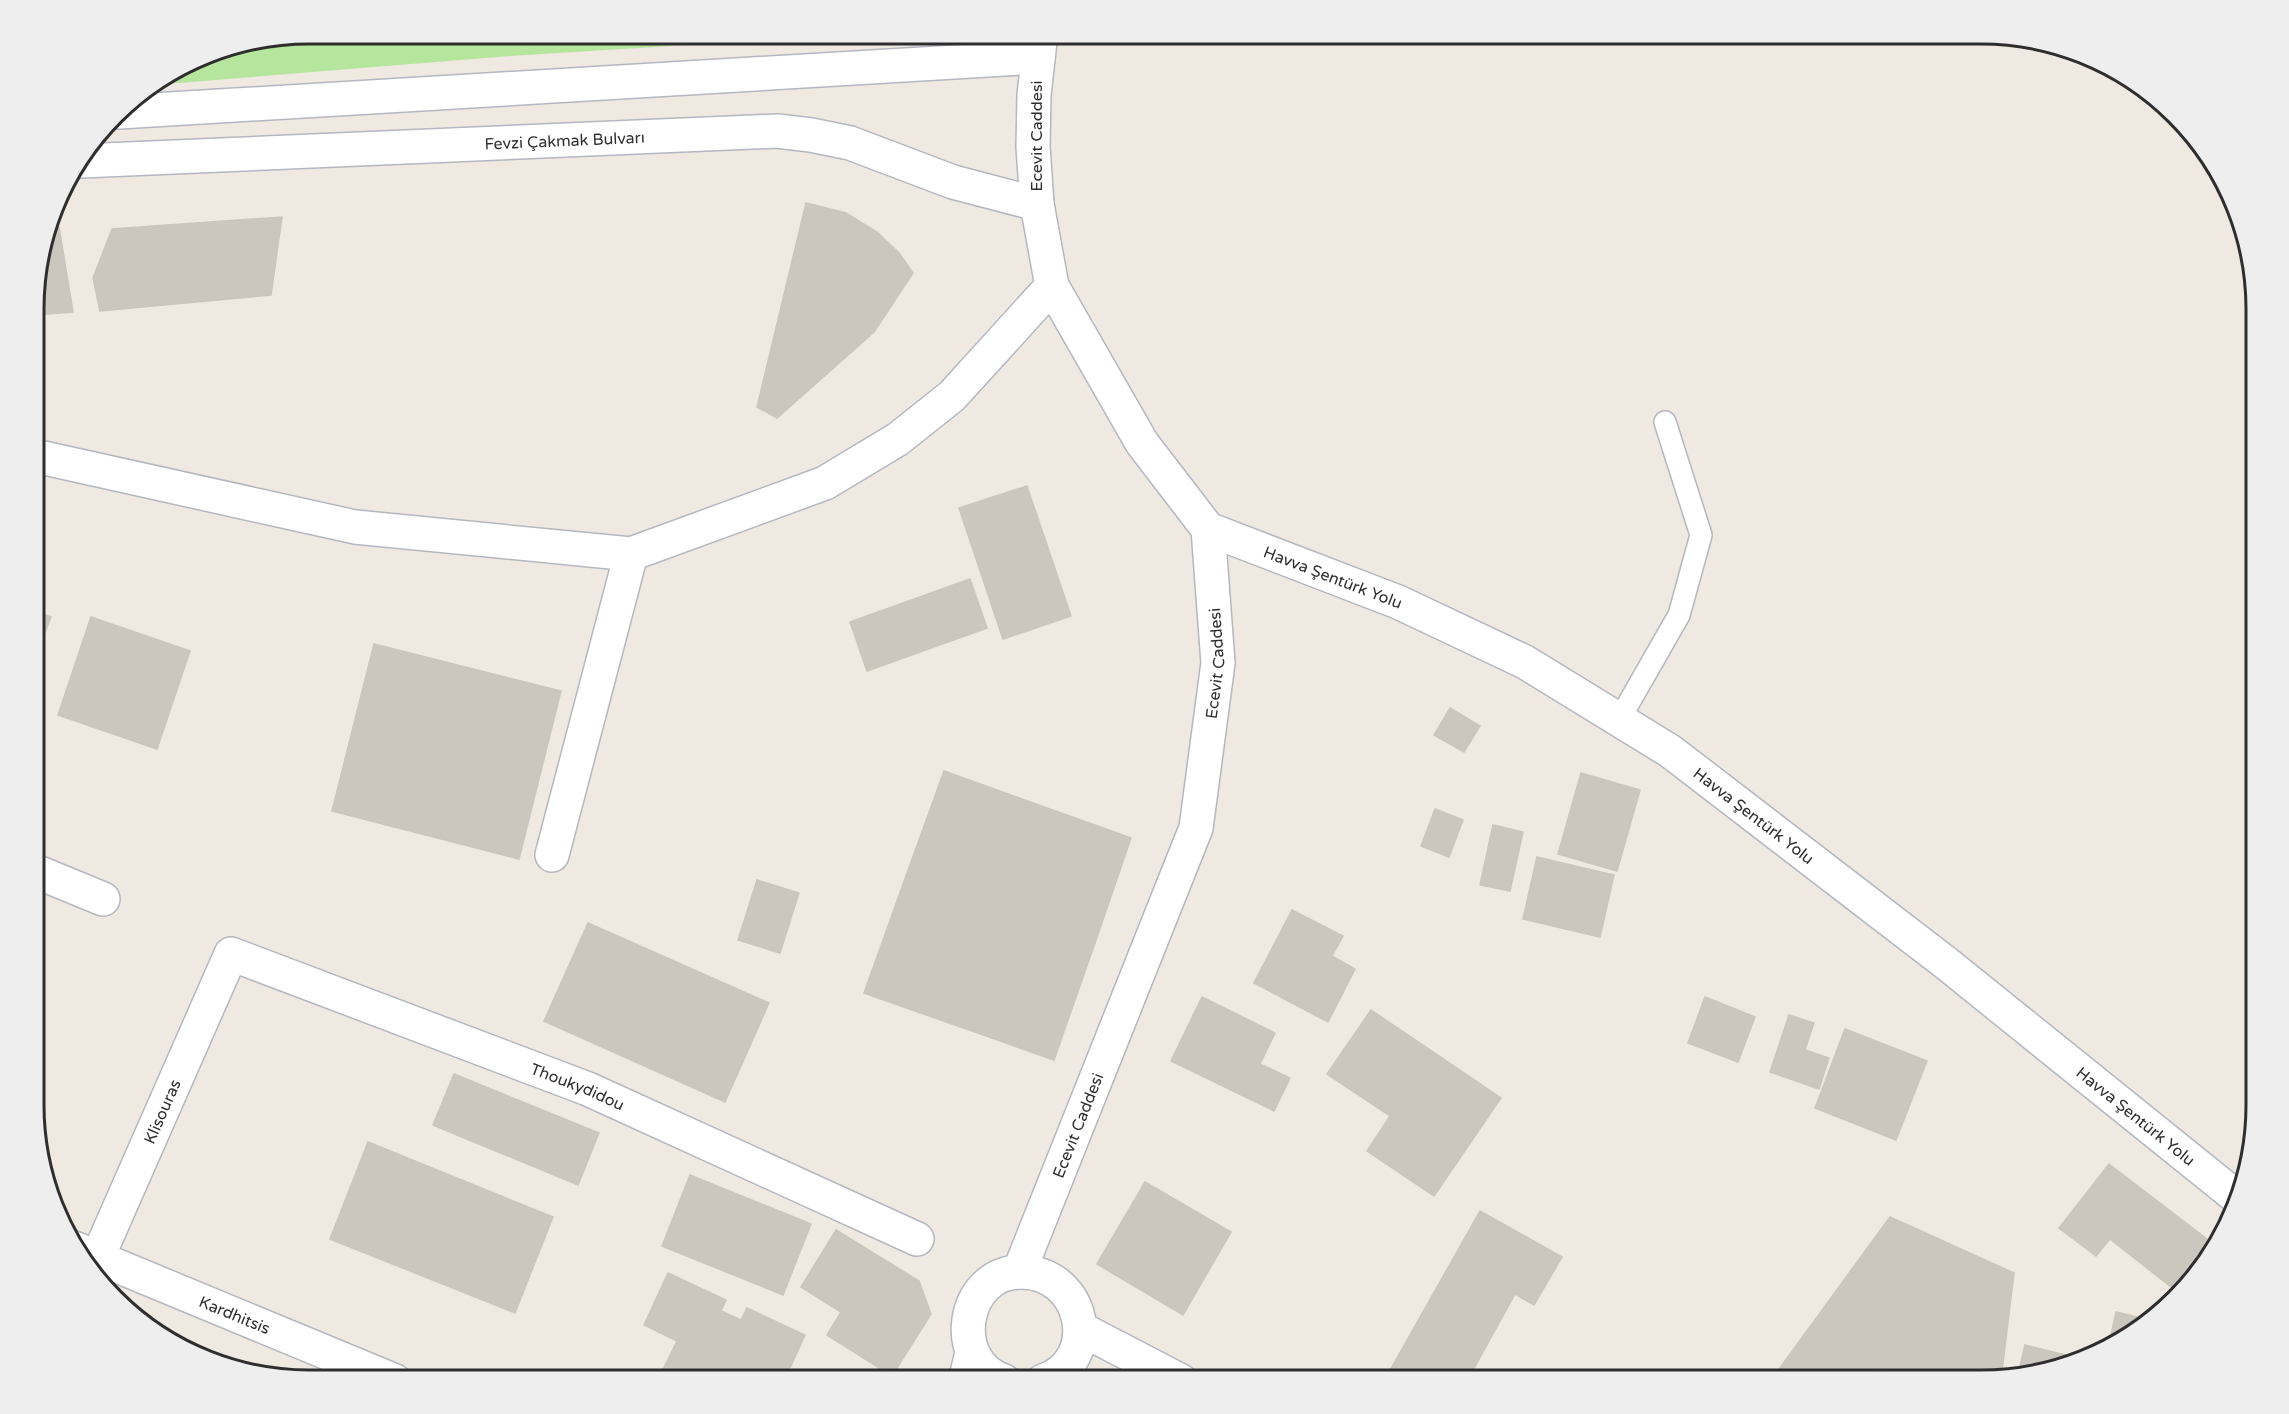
<svg xmlns="http://www.w3.org/2000/svg" width="2289" height="1414" font-family="'Varela Round',sans-serif">
  <style>
    .green { fill: #b6e59e }
    .building { fill: #cbc7bf; stroke: #cbc5ba; stroke-width: 1.5 }
    .lines { fill: none; stroke-linecap: round; stroke-linejoin: round }
    .lane-casing { stroke: #b4b7c1; stroke-width: 24 }
    .street-casing { stroke: #b4b7c1; stroke-width: 36 }
    .secondary-casing { stroke: #b4b7c1; stroke-width: 36 }
    .lane { stroke: #fff; stroke-width: 21 }
    .street { stroke: #fff; stroke-width: 33 }
    .secondary { stroke: #fff; stroke-width: 33 }
    .labels { text-anchor: middle; stroke-width: 4.5; stroke-linejoin: round; paint-order: stroke }
    .street-label { font-size: 16px; fill: #2e2e2e; stroke: #fff }
    .rim { fill: none; stroke: #2e2e2e; stroke-width: 3 }
  </style>
  <rect width="100%" height="100%" fill="#efe9e1"/>
  <polygon class="green" points="309,33 879,33 510,56 154,85 204,54"/>
  <g class="building">
    <polygon points="806,203 846,213 877,232 899,253 913,273 874,332 777,418 757,407"/>
    <polygon points="282,217 271,295 100,311 93,278 112,229"/>
    <polygon points="59,227 73,312 35,315 35,273 49,228"/>
    <polygon points="1027,486 1071,616 1003,639 959,508"/>
    <polygon points="970,579 987,628 867,671 850,622"/>
    <polygon points="35,611 51,617 35,658"/>
    <polygon points="91,617 190,651 157,749 58,715"/>
    <polygon points="374,644 561,691 519,859 332,811"/>
    <polygon points="1450,708 1480,726 1464,752 1434,735"/>
    <polygon points="944,771 1131,838 1095,943 906,876"/>
    <polygon points="1581,773 1640,790 1617,871 1558,854"/>
    <polygon points="1435,809 1463,820 1449,857 1421,846"/>
    <polygon points="1493,825 1523,832 1510,891 1480,885"/>
    <polygon points="1537,857 1614,875 1600,937 1523,919"/>
    <polygon points="906,876 1095,943 1054,1060 864,993"/>
    <polygon points="757,880 799,893 780,953 738,940"/>
    <polygon points="1292,910 1343,936 1332,956 1355,969 1328,1022 1254,983"/>
    <polygon points="588,923 769,1003 725,1102 544,1021"/>
    <polygon points="1202,997 1275,1033 1260,1064 1290,1078 1274,1111 1171,1061"/>
    <polygon points="1705,997 1755,1017 1738,1062 1688,1043"/>
    <polygon points="1371,1010 1501,1098 1434,1196 1367,1151 1390,1116 1327,1074"/>
    <polygon points="1789,1015 1814,1023 1805,1050 1829,1058 1819,1089 1770,1072"/>
    <polygon points="1845,1029 1927,1061 1896,1140 1815,1108"/>
    <polygon points="454,1074 599,1133 578,1185 433,1125"/>
    <polygon points="368,1142 553,1217 515,1313 330,1239"/>
    <polygon points="2109,1164 2216,1246 2210,1258 2175,1290 2110,1239 2096,1256 2059,1228"/>
    <polygon points="690,1175 811,1224 783,1295 662,1246"/>
    <polygon points="1145,1182 1231,1232 1183,1315 1097,1264"/>
    <polygon points="1480,1211 1562,1257 1534,1305 1515,1294 1467,1381 1384,1381"/>
    <polygon points="1890,1217 2014,1273 2001,1379 1933,1380 1879,1368 1874,1380 1771,1380"/>
    <polygon points="836,1230 919,1281 931,1314 892,1376 827,1335 841,1312 801,1287"/>
    <polygon points="668,1273 726,1300 721,1311 741,1320 747,1308 805,1335 784,1381 680,1381 662,1372 677,1341 644,1325"/>
    <polygon points="2116,1312 2145,1319 2119,1343 2110,1340"/>
    <polygon points="2025,1345 2074,1357 2018,1374"/>
  </g>
  <g class="lines">
    <defs>
      <polyline id="lane" points="1619,720 1679,615 1701,535 1665,422"/>
      <g id="street">
        <polyline points="35,456 355,527 631,554 825,483 898,439 952,396 1052,286"/>
        <polyline points="552,855 631,554"/>
        <polyline points="35,871 103,899"/>
        <path id="s1" d="M74,1248L395,1381"/>
        <path id="s2" d="M93,1268L231,954L588,1089L917,1239"/>
        <polyline points="1081,1329 1181,1381"/>
        <polyline points="965,1381 972,1353"/>
      </g>
      <g id="secondary">
        <polyline points="119,112 1038,57"/>
        <path id="s3" d="M81,161L777,131L811,135L850,143L953,182L1037,204"/>
        <path id="s4" d="M1208,529L1398,602L1525,662L1670,751L1946,963L2239,1199"/>
        <path id="s5" d="M1019,1272L1196,828L1218,663L1208,529L1142,443L1052,286L1037,204L1033,147L1034,95L1041,33"/>
        <path d="M1004,1381C948,1363 961,1272 1021,1272C1085,1272 1103,1361 1043,1381"/>
      </g>
    </defs>
    <use href="#lane" class="lane-casing"/>
    <use href="#street" class="street-casing"/>
    <use href="#secondary" class="secondary-casing"/>
    <use href="#lane" class="lane"/>
    <use href="#street" class="street"/>
    <use href="#secondary" class="secondary"/>
  </g>
  <g class="labels">
    <g class="street-label">
      <text transform="translate(1036 136) rotate(-90)" y="6">Ecevit Caddesi</text>
      <text dy="6" stroke="none"><textPath href="#s3" startOffset="484">Fevzi Çakmak Bulvarı</textPath></text>
      <text dy="6" stroke="none"><textPath href="#s4" startOffset="134">Havva Şentürk Yolu</textPath></text>
      <text dy="6" stroke="none"><textPath href="#s5" startOffset="644">Ecevit Caddesi</textPath></text>
      <text dy="6" stroke="none"><textPath href="#s4" startOffset="620">Havva Şentürk Yolu</textPath></text>
      <text dy="6" stroke="none"><textPath href="#s2" startOffset="714">Thoukydidou</textPath></text>
      <text dy="6" stroke="none"><textPath href="#s2" startOffset="171">Klisouras</textPath></text>
      <text dy="6" stroke="none"><textPath href="#s4" startOffset="1106">Havva Şentürk Yolu</textPath></text>
      <text dy="6" stroke="none"><textPath href="#s5" startOffset="158">Ecevit Caddesi</textPath></text>
      <text dy="6" stroke="none"><textPath href="#s1" startOffset="174">Kardhitsis</textPath></text>
    </g>
  </g>
  <path d="M0 0H2289V1414H0ZM309 44H1981A265 265 0 0 1 2246 309V1105A265 265 0 0 1 1981 1370H309A265 265 0 0 1 44 1105V309A265 265 0 0 1 309 44Z" fill="#eee" fill-rule="evenodd"/>
  <path class="rim" d="M309 44H1981A265 265 0 0 1 2246 309V1105A265 265 0 0 1 1981 1370H309A265 265 0 0 1 44 1105V309A265 265 0 0 1 309 44Z"/>
</svg>
